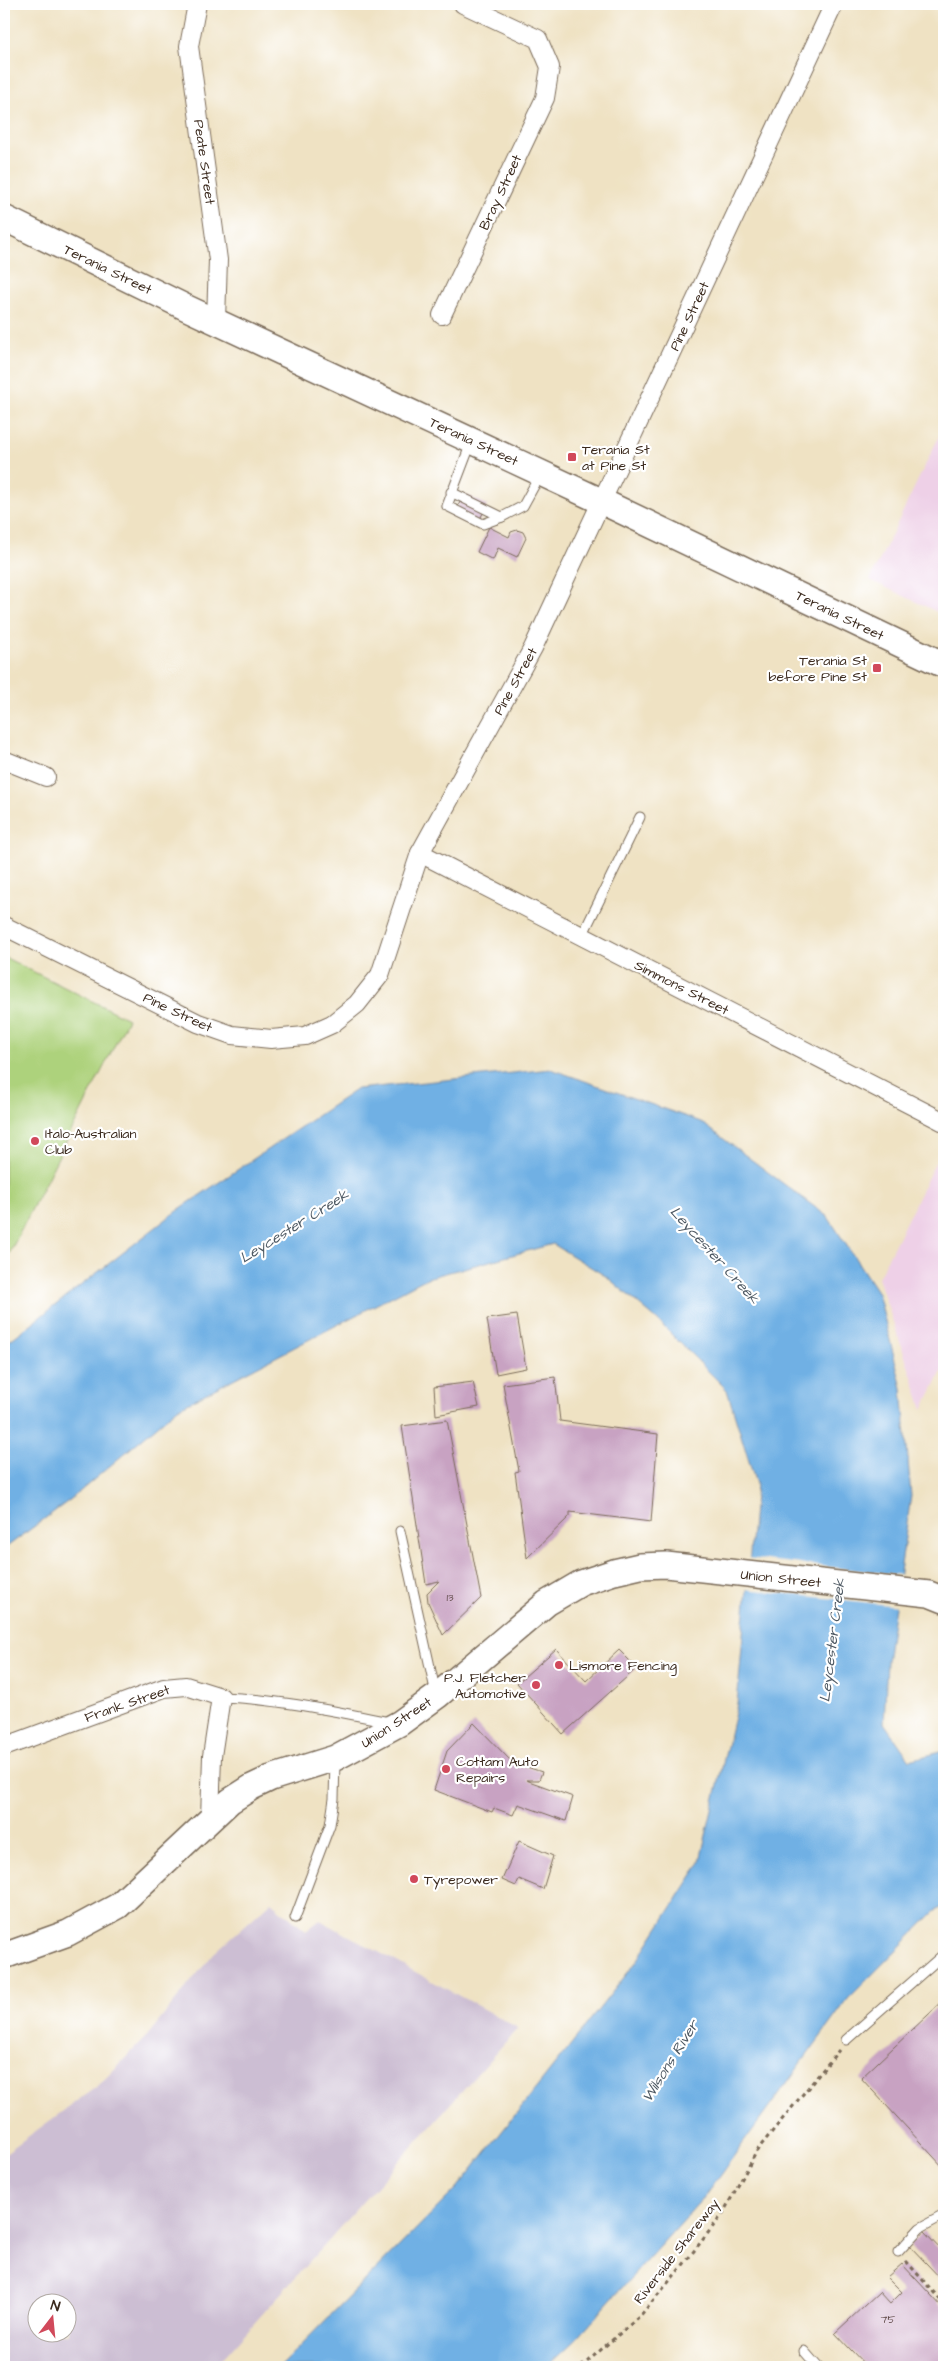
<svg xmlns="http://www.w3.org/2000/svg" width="948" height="2371" font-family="'Architects Daughter',sans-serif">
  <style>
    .built { fill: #eed0e7 }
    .industrial { fill: #ccbed3; fill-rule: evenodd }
    .green { fill: #add27c; stroke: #747e4d }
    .water { fill: #70b0e4; stroke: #566d81 }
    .pier { fill: #efe2c3 }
    .building { fill: #c8a2c2 }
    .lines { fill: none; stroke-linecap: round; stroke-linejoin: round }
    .lane-casing { stroke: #7a6a58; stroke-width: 11 }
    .street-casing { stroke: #7a6a58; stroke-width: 20 }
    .secondary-casing { stroke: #7a6a58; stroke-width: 28 }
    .path { stroke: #7a6a58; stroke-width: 3; stroke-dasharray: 4 4; stroke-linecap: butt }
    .lane { stroke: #fff; stroke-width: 9 }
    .street { stroke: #fff; stroke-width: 18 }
    .secondary { stroke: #fff; stroke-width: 25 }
    .poi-dot { fill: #d1495b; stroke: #fff; stroke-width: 2 }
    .labels { text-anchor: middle; stroke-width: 4.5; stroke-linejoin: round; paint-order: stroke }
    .number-label { font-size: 11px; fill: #5e4847 }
    .street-label { font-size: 14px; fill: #3b2a1e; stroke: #fff }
    .poi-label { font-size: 14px; fill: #3b2a1e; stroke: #fff; text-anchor: start }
    .water-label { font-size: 15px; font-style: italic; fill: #4e5963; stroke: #fff }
  </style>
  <rect width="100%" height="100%" fill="#fff"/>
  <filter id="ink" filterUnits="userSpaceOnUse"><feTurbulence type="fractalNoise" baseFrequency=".02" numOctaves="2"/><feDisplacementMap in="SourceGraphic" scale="10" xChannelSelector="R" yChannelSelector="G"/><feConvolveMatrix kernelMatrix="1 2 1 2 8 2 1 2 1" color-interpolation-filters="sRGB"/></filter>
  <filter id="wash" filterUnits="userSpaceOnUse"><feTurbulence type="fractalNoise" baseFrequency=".0096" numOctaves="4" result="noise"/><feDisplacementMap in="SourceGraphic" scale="20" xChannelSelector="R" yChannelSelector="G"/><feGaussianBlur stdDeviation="1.12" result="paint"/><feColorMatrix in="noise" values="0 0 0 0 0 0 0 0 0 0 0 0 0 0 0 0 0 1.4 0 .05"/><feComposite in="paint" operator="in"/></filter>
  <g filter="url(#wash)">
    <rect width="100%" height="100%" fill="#efe2c3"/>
    <g class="built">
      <polygon points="944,426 944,615 870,580"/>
      <polygon points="944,1145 944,1367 923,1409 878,1278"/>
    </g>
    <path class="industrial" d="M271,1902L306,1931L320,1920L518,2028L215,2367H4V2154L99,2085L148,2035L214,1953ZM38,2304H68V2334H38Z"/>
    <polygon class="green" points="4,957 128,1019 4,1264"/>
    <polygon class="water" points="551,1069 701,1122 828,1217 878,1293 902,1388 911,1496 887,1662 884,1723 910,1760 944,1751 944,1906 934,1912 848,1999 704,2197 574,2341 546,2367 279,2367 458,2187 637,1961 699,1865 737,1704 756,1484 727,1390 656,1319 607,1277 553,1244 427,1278 178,1408 71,1499 4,1549 4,1345 178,1210 357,1089"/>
    <polygon class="pier" points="747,1558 902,1575 898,1606 744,1589"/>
    <g id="blocks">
      <g class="building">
        <polygon points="464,494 487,505 478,523 455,512"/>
        <polygon points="489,527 509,537 511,532 517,530 523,532 526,538 517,557 498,548 493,560 477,552"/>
        <polygon points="517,1315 526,1368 496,1374 487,1319"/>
        <polygon points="555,1377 560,1421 658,1434 651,1522 570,1512 570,1516 527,1558 515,1472 519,1471 503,1384"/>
        <polygon points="473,1382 479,1407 436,1415 434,1387"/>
        <polygon points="447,1420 481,1598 443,1635 428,1602 427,1593 439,1581 426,1584 402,1426"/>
        <polygon points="556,1649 586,1681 619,1650 637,1668 563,1734 517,1683"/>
        <polygon points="474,1723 512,1762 542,1772 539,1780 526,1780 573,1797 566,1821 518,1804 513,1815 494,1808 492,1812 434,1790 447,1751"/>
        <polygon points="519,1841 553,1856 543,1889 519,1879 516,1886 502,1880"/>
        <polygon points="944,2000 944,2168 861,2078"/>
        <polygon points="923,2231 944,2253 944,2282 909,2245"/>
        <polygon points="902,2264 944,2309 944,2367 867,2367 835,2333 879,2292 890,2304 902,2292 887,2277"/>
      </g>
    </g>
  </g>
  <g filter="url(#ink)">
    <use href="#blocks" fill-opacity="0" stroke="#7a6a58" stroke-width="1"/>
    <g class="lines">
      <defs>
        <g id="lane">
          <polyline points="471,443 447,506 483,524 502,517 523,506 540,475"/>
          <polyline points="451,492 502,517"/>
          <polyline points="582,936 640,817"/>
          <polyline points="400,1531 436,1694"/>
          <path d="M221,1697C278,1699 333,1711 390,1722"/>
          <polyline points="295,1918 330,1825 334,1799 335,1761"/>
          <polyline points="846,2040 944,1954"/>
          <polyline points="898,2252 920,2228 944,2215"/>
          <polyline points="804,2351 818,2367"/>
        </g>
        <g id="street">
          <polyline points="197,4 189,46 218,260 216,320"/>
          <polyline points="442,315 545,98 550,67 538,39 463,4"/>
          <polyline points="4,760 46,777"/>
          <polyline points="420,853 944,1122"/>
          <polyline points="4,926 198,1023 232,1035 271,1039 305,1036 332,1024 357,1004 380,975 420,853 533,648 834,4"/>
          <polyline points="4,1747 164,1688 186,1686 221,1697 212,1756 210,1819"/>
        </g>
        <g id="secondary">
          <polyline points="4,218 187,308 603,502 944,665"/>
          <polyline points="4,1956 68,1933 118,1906 230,1801 252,1787 271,1778 335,1758 400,1723 437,1696 547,1603 581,1583 614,1572 640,1566 666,1565 929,1594 944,1600"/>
        </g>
      </defs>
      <use href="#lane" class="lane-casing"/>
      <use href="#street" class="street-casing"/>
      <use href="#secondary" class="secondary-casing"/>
      <g class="path">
        <polyline points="906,2261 944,2304"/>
        <polyline points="581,2367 640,2316 683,2265 722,2215 758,2149 839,2050"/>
      </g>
      <use href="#lane" class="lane"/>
      <use href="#street" class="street"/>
      <use href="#secondary" class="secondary"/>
    </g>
  </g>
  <g class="poi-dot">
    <rect x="567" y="452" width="10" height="10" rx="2.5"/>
    <rect x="872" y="663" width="10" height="10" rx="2.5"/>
    <circle cx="35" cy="1141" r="5"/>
    <circle cx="559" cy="1665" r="5"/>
    <circle cx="536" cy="1685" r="5"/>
    <circle cx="446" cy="1769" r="5"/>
    <circle cx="414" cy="1879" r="5"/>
  </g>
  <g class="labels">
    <g class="number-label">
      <text x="450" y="1601">13</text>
      <text x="888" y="2323">75</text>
    </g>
    <g class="street-label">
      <text transform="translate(205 162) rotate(82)" y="5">Peate Street</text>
      <text transform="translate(500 192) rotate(-65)" y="5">Bray Street</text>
      <text transform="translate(108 269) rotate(26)" y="5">Terania Street</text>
      <text transform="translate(689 316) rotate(-65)" y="5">Pine Street</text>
      <text transform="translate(474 441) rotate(25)" y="5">Terania Street</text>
      <text transform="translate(840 615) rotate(26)" y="5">Terania Street</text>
      <text transform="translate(515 681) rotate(-61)" y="5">Pine Street</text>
      <text transform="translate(682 987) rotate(27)" y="5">Simmons Street</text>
      <text transform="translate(178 1012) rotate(25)" y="5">Pine Street</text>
      <text transform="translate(781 1578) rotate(6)" y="5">Union Street</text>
      <text transform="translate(127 1703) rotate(-19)" y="5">Frank Street</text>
      <text transform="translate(396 1722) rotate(-33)" y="5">Union Street</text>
      <text transform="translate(676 2251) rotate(-52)" y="5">Riverside Shareway</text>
    </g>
    <g class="poi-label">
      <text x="582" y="454">Terania St<tspan x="582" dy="16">at Pine St</tspan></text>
      <text x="867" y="665" text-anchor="end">Terania St<tspan x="867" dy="16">before Pine St</tspan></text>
      <text x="45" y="1138">Italo-Australian<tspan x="45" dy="16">Club</tspan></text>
      <text x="569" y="1670">Lismore Fencing</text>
      <text x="526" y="1682" text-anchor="end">P.J. Fletcher<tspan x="526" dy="16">Automotive</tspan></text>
      <text x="456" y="1766">Cottam Auto<tspan x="456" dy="16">Repairs</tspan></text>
      <text x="424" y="1884">Tyrepower</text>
    </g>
    <g class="water-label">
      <text transform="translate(294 1226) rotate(-32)" y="5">Leycester Creek</text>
      <text transform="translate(715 1255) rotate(48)" y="5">Leycester Creek</text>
      <text transform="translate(832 1640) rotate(-83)" y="5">Leycester Creek</text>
      <text transform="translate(670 2061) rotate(-58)" y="5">Wilsons River</text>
    </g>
  </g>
  <rect width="948" height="2371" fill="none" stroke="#fff" stroke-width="20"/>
  <g transform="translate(52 2318) rotate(16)"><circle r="24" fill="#ffffff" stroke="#b1aaa5"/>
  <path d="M0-4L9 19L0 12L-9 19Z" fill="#d1495b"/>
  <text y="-8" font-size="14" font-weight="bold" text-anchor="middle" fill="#3b2a1e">N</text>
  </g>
</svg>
